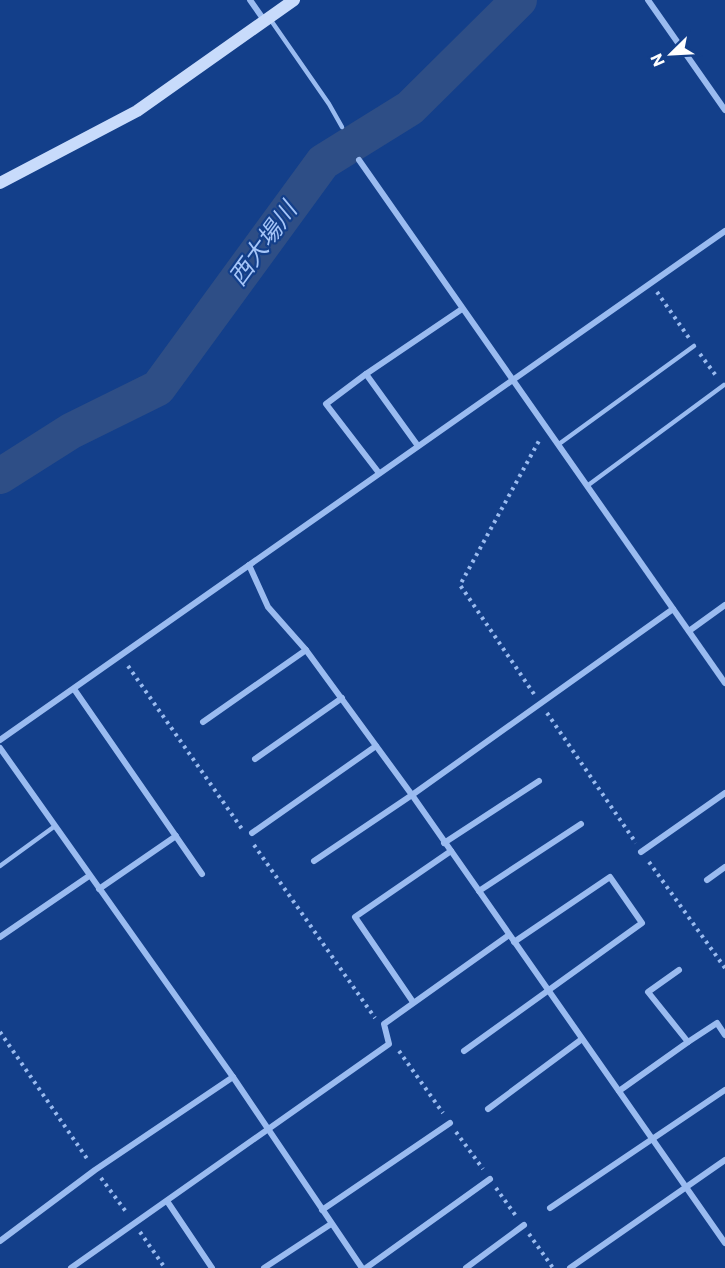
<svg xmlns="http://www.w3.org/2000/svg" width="725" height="1268" font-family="Commissioner,'Noto Sans JP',sans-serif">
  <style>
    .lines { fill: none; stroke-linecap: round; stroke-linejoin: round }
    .river { stroke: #2e4e86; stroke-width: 36 }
    .path { stroke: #9abbf0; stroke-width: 4; stroke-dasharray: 3 4.5; stroke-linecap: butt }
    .lane { stroke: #9abbf0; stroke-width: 4.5 }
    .street { stroke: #9abbf0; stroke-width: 6 }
    .secondary { stroke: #c8dbfb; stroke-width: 12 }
    .labels { text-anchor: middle; stroke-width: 4.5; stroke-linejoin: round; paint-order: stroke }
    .water-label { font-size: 24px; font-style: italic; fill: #a5c5f8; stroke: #133f8a }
  </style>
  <rect width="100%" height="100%" fill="#133f8a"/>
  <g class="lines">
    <polyline class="river" points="0,476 71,431 158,388 323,162 410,108 519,0"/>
    <g class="path">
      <polyline points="657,292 689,338"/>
      <polyline points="700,354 717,377"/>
      <polyline points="128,666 242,829"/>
      <polyline points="534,694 460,585 540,439"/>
      <polyline points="547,713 636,843"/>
      <polyline points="254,845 375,1018"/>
      <polyline points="649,862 725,968"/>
      <polyline points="0,1032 88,1160"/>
      <polyline points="399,1051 443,1113"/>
      <polyline points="456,1132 483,1169"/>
      <polyline points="101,1178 127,1213"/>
      <polyline points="496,1188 516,1216"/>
      <polyline points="140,1232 165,1268"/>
      <polyline points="529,1234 553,1268"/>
    </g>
    <g class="lane">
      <polyline points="270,19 329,104 342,127"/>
      <polyline points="559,444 694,346"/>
      <polyline points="587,486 724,385"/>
      <polyline points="0,866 55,826"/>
    </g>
    <g class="street">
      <polyline points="250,0 264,20"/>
      <polyline points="648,0 725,110"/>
      <polyline points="359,160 725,683"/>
      <polyline points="366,374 418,446"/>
      <polyline points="379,473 326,404 366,374 462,309"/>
      <polyline points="249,565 268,607 306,650 412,795 725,1243"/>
      <polyline points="689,631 725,605"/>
      <polyline points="74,689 202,874"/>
      <polyline points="203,722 306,650"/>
      <polyline points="0,740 725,231"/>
      <polyline points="0,748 233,1077 362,1268"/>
      <polyline points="255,759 342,698"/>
      <polyline points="252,833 376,746"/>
      <polyline points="444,843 539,781"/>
      <polyline points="641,852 725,793"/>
      <polyline points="314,861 412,795 673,609"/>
      <polyline points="707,880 725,867"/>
      <polyline points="99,889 176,836"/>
      <polyline points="479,891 581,824"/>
      <polyline points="0,937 89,876"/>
      <polyline points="413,1002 355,917 451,851"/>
      <polyline points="688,1042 717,1023 725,1035"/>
      <polyline points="464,1051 642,923 610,877 514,942"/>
      <polyline points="619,1091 688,1042 648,992 679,970"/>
      <polyline points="488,1109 582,1039"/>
      <polyline points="167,1201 212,1268"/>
      <polyline points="550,1208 725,1090"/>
      <polyline points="322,1210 450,1123"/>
      <polyline points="0,1241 95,1170 233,1077"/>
      <polyline points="71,1268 389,1044 384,1024 509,935"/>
      <polyline points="264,1268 331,1224"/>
      <polyline points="366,1268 490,1179"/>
      <polyline points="466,1268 524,1225"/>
      <polyline points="570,1268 725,1160"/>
    </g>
    <polyline class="secondary" points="0,183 137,111 294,0"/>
  </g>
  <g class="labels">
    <g class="water-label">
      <text transform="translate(263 244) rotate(-54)" y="8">西大場川</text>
    </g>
  </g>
  <g transform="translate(671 54) rotate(246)" stroke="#133f8a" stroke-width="4.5" paint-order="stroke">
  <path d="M0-4.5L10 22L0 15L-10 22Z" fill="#ffffff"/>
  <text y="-9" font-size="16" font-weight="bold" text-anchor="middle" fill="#ffffff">N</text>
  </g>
</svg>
